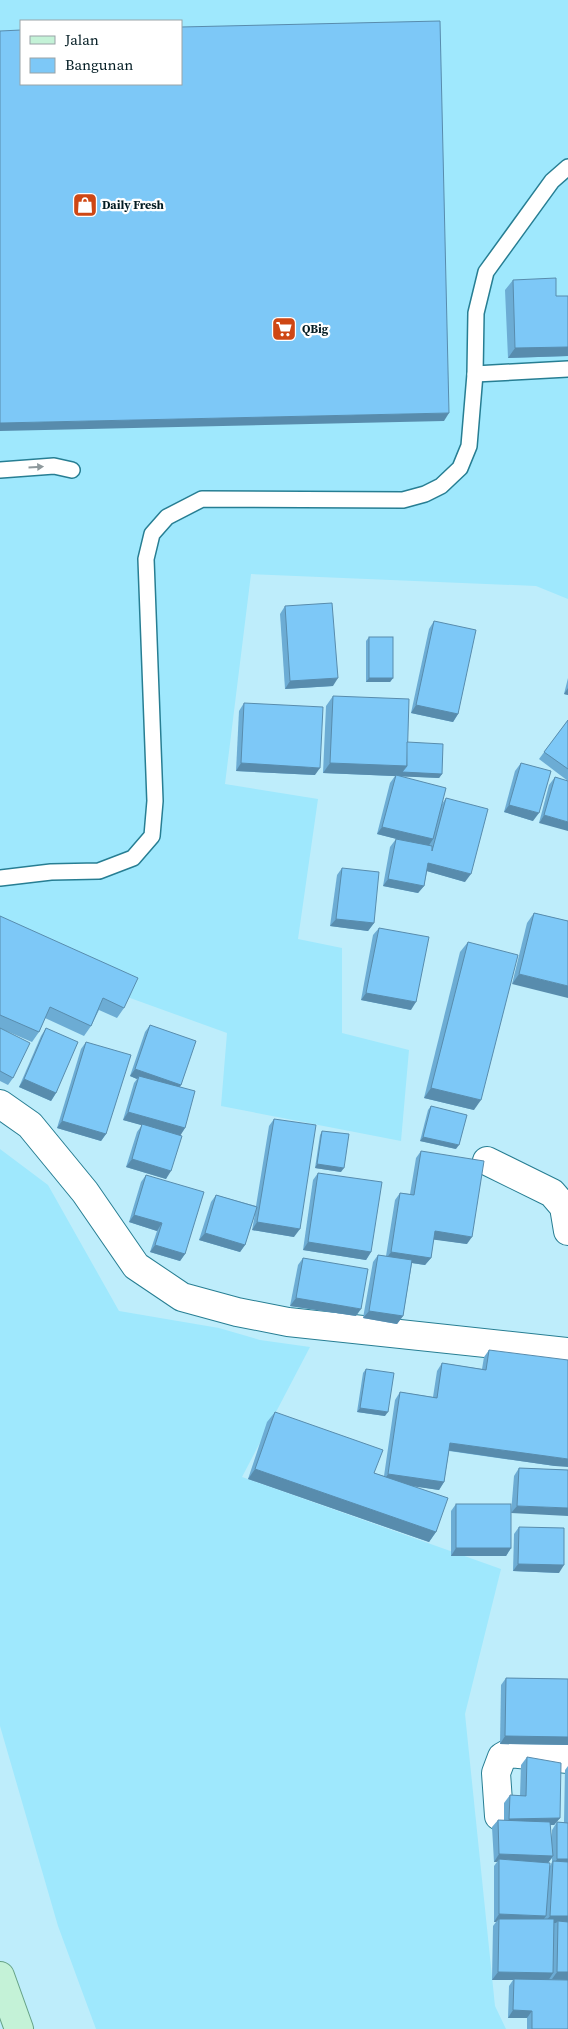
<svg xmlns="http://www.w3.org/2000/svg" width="568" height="2029" font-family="'Source Serif 4',serif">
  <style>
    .built { fill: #9fe8fd; fill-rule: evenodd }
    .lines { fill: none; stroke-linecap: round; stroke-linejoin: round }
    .service-casing { stroke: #277e93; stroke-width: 18 }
    .minor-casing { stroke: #277e93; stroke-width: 30 }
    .primary-casing { stroke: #66a286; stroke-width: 30 }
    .service { stroke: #fff; stroke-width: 15 }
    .minor { stroke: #fff; stroke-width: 28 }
    .primary { stroke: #c4f2d7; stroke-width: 28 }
    .wall { fill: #6cacd4; fill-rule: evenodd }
    .shaded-wall { fill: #588cad }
    .building { fill: #7dc8f7; stroke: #588cad }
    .oneway { fill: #8e999c }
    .labels { text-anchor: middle; stroke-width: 4.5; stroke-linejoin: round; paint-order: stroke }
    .poi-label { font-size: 12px; font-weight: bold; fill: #031c23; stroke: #fff; text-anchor: start }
  </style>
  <rect width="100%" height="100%" fill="#beedfb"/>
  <g class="built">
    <path d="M0,0H568V599L536,586L251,574L225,784L318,799L298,939L342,948V1033L409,1050L401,1141L221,1106L227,1033L0,951ZM21,21H181V84H21Z"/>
    <polygon points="0,1149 48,1185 119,1311 219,1328 260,1340 310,1347 242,1477 501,1569 465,1714 495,2006 506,2029 96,2029 58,1926 0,1726"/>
  </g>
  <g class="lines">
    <defs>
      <g id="service">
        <polyline points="475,374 568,369"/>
        <polyline points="0,470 54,466 72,470"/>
        <polyline points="0,878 51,872 99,871 133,858 152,836 155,801 146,559 152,534 167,517 202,499 403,500 425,494 441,486 460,468 469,446 475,374 476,313 486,272 552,181 568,167"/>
      </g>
      <g id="minor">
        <polyline points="0,1104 30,1125 85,1192 136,1266 182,1297 237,1312 288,1322 568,1352"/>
        <polyline points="487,1161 552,1193 564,1207 568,1231"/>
        <polyline points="499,1816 496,1773 502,1757 509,1753 568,1759"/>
      </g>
      <polyline id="primary" points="0,1976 19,2029"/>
    </defs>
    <use href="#service" class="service-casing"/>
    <use href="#minor" class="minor-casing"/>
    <use href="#primary" class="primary-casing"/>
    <use href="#service" class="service"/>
    <use href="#minor" class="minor"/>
    <use href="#primary" class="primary"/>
  </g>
  <g class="wall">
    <polygon points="513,280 556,296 568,296 568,356 508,358 505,290"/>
    <polygon points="285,606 333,686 285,689 280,614"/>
    <polygon points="434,621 458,714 453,722 411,713 429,629"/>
    <polygon points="369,637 393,678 390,682 366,682 366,641"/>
    <polygon points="568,678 568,695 564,694"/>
    <polygon points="333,696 407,742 442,774 439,778 399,776 442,804 446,798 465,882 427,871 424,886 418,893 383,886 390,847 396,839 405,841 377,834 390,783 395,776 323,773 326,706"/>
    <polygon points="244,703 315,775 236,771 239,711"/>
    <polygon points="568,720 568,781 539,759"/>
    <polygon points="521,763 533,821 504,812 515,771"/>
    <polygon points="555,777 568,781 539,823 549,785"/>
    <polygon points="342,868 374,923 368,931 330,926 337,875"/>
    <polygon points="534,913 568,921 512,984 527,923"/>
    <polygon points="0,916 124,1008 117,1018 99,1010 91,1026 84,1036 45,1018 39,1032 32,1042 4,1030 13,1078 8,1085 0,1081"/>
    <polygon points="379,928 411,1010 361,1000 373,935"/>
    <polygon points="468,942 474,1110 424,1098 460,952"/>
    <polygon points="150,1025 181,1085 180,1087 185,1128 180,1135 166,1179 126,1167 137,1132 142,1125 123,1120 134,1083 137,1079 130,1076 145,1032"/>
    <polygon points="46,1028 56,1093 51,1101 19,1087 41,1036"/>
    <polygon points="86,1042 106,1134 101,1141 57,1128 81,1049"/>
    <polygon points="431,1106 456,1149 420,1141 428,1110"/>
    <polygon points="274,1119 294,1237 252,1230 255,1214 245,1245 240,1252 199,1240 211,1202 216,1195 256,1206 269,1126"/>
    <polygon points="322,1131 341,1172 315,1168 320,1135"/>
    <polygon points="421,1151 467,1244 433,1239 431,1258 425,1265 412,1263 403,1316 397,1324 363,1318 373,1262 378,1255 386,1256 395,1200 400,1193 410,1194 416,1158"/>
    <polygon points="318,1173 371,1252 366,1260 303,1250 313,1180"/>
    <polygon points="146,1175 185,1254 180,1261 150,1252 157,1231 129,1222 141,1182"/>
    <polygon points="303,1258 356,1316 290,1306 298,1265"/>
    <polygon points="489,1350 555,1466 449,1451 444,1482 439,1490 414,1486 436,1532 429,1542 248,1479 267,1422 275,1412 374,1473 384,1476 395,1400 400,1392 433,1397 437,1371 442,1363 482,1369 484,1357"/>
    <polygon points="366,1369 385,1416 357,1412 363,1373"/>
    <polygon points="519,1468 568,1470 511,1513 514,1476"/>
    <polygon points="456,1504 511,1548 506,1556 451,1556 451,1511"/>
    <polygon points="519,1527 559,1573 513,1571 514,1534"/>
    <polygon points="506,1678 568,1679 568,1745 500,1744 501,1685"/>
    <path d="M527,1757L560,1818L554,1825H550L552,1840V1830L557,1822H564L565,1770L568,1766V2029H527V2018H508L509,1986L513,1980H492L493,1926L496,1922H494V1866L497,1862H494L492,1827L498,1820H504V1803L510,1795L520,1796L521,1765ZM552,1858V1862L550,1866L548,1863Z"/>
  </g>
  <g class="shaded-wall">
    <polygon points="568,347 568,356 508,358 515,348"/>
    <polygon points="449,413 444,421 0,431 0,423"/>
    <polygon points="338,678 333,686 285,689 290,681"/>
    <polygon points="369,678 393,678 390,682 366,682"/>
    <polygon points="568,688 568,695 564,694"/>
    <polygon points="416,705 458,714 453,722 411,713"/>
    <polygon points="241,763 320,768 315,775 236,771"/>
    <polygon points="330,763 407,766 442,774 439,778 323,773"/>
    <polygon points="509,805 539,813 533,821 504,812"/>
    <polygon points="544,815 568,822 568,831 539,823"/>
    <polygon points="382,827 433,839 428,847 377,834"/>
    <polygon points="428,863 471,874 465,882 423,870"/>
    <polygon points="388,879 424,886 418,893 383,886"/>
    <polygon points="336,919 374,923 368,931 330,926"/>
    <polygon points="519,974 568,986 568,998 512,984"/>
    <polygon points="366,993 416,1002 411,1010 361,1000"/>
    <polygon points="135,1069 181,1085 176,1092 139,1076 137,1079 130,1076"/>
    <polygon points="24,1079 56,1093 51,1101 19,1087"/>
    <polygon points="431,1088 481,1100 474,1110 424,1098"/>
    <polygon points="128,1112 185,1128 180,1136 123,1120"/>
    <polygon points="62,1121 106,1134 101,1141 57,1128"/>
    <polygon points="423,1137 459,1145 456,1149 420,1141"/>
    <polygon points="132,1159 171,1171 166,1179 126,1167"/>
    <polygon points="317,1164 344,1168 341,1172 315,1168"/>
    <polygon points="134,1215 162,1223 157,1231 129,1222"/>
    <polygon points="257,1222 300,1229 294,1237 252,1230"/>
    <polygon points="435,1231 472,1237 467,1244 429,1239"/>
    <polygon points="205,1233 245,1245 240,1252 199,1240"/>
    <polygon points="308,1242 371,1252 366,1260 303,1250"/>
    <polygon points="155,1245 185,1254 180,1261 150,1252"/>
    <polygon points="391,1252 431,1258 425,1265 386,1259"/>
    <polygon points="296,1298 361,1309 356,1316 290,1306"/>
    <polygon points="369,1311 403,1316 397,1324 363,1318"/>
    <polygon points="360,1408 388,1412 385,1416 357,1412"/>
    <polygon points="450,1443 568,1459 568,1467 555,1466 445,1450"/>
    <polygon points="255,1469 436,1532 429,1542 248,1479"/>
    <polygon points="388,1474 444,1482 439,1490 383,1482"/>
    <polygon points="517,1506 568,1508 568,1516 511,1513"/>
    <polygon points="456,1548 511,1548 506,1556 451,1556"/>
    <polygon points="518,1564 564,1565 559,1573 513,1571"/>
    <polygon points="505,1736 568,1737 568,1745 500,1744"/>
    <polygon points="560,1818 554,1825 504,1826 509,1819"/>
    <polygon points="499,1854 553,1856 548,1863 499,1859 497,1862 494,1862"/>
    <polygon points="557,1859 568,1859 568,1867 552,1867"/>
    <polygon points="499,1914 546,1916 541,1923 499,1919 496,1922 494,1922"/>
    <polygon points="550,1916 568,1916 568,1923 558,1921 556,1923 544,1923"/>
    <polygon points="498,1972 553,1973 548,1981 514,1979 513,1980 492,1980"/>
    <polygon points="557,1972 568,1972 568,1980 552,1979"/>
    <polygon points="513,2010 532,2011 527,2018 508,2018"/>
  </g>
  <g class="building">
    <polygon points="440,21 449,413 0,423 0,31 21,30 21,84 181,84 181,27"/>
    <polygon points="556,278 556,296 568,296 568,347 515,348 513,280"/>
    <polygon points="332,603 338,678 290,681 285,606"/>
    <polygon points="434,621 476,630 458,714 416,705"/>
    <rect x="369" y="637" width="24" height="41"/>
    <polygon points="333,696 409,699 407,766 330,763"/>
    <polygon points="244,703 323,707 320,768 241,763"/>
    <polygon points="568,720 568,769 544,752"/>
    <polygon points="407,742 443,744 442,774 402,772 407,766"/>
    <polygon points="521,763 551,771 539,813 509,805"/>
    <polygon points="396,775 446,788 433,839 382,827"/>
    <polygon points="555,777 568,781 568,822 544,815"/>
    <polygon points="446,798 488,809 471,874 428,863 424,886 388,879 396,839 432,846 432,851"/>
    <polygon points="342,868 379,872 374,923 336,919"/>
    <polygon points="534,913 568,921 568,986 519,974"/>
    <polygon points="0,916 138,978 124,1008 103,998 91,1026 50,1007 39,1032 0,1015"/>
    <polygon points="379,928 429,937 416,1002 366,993"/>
    <polygon points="468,942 518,955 481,1100 431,1088"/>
    <polygon points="150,1025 196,1041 181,1085 135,1069"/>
    <polygon points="0,1028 30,1043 13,1078 0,1071"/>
    <polygon points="46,1028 78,1042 56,1093 24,1079"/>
    <polygon points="86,1042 131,1055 106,1134 62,1121"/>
    <polygon points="139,1076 195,1091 185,1128 128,1112"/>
    <polygon points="431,1106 467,1115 459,1145 423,1137"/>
    <polygon points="274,1119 316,1125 300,1229 257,1222"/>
    <polygon points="142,1124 182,1136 171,1171 132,1159"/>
    <polygon points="322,1131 349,1134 344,1168 317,1164"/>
    <polygon points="421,1151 484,1161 472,1237 435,1231 431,1258 391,1252 400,1193 414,1195"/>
    <polygon points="318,1173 382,1182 371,1252 308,1242"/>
    <polygon points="146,1175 204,1192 185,1254 155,1245 162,1223 134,1215"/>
    <polygon points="216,1195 257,1207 245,1245 205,1233"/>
    <polygon points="378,1255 412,1260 403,1316 369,1311"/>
    <polygon points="303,1258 368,1269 361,1309 296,1298"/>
    <polygon points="489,1350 568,1360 568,1459 450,1443 444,1482 388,1474 400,1392 437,1398 442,1363 486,1370"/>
    <polygon points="366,1369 394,1373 388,1412 360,1408"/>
    <polygon points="275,1412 383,1450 374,1473 448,1498 436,1532 255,1469"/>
    <polygon points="519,1468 568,1470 568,1508 517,1506"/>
    <rect x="456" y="1504" width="55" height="44"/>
    <polygon points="519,1527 564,1528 564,1565 518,1564"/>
    <polygon points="506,1678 568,1679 568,1737 505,1736"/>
    <polygon points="527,1757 561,1763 560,1818 509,1819 510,1795 526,1796"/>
    <polygon points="498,1820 550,1822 553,1856 499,1854"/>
    <polygon points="557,1822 568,1823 568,1859 557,1859"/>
    <polygon points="499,1859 550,1863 546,1916 499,1914"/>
    <polygon points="553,1861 568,1862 568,1916 550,1916"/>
    <polygon points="499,1919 554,1919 553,1973 498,1972"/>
    <polygon points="558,1921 568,1922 568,1972 557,1972"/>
    <polygon points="514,1979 568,1980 568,2029 532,2029 532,2011 513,2010"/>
  </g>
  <defs><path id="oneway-solid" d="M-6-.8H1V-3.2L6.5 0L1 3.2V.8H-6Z" transform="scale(1.25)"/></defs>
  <use class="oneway" href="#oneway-solid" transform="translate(36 467) rotate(-3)"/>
  <defs>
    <symbol id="shop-square" viewBox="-11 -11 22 22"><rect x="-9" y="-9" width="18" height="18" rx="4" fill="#ce4714" stroke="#fff"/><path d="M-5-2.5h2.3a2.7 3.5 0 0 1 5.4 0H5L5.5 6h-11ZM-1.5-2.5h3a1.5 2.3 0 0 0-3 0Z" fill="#fff"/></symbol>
    <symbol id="supermarket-square" viewBox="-11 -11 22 22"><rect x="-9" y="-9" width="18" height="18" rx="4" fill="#ce4714" stroke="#fff"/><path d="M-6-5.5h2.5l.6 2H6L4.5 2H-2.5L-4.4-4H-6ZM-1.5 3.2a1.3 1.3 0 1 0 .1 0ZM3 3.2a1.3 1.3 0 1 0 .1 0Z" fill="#fff"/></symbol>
  </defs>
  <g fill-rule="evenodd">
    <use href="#shop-square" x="71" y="191" width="28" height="28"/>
    <use href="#supermarket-square" x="270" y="315" width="28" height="28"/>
  </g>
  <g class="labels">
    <g class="poi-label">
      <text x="102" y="209">Daily Fresh</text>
      <text x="302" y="333">QBig</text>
    </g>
  </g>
  <rect x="20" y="20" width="162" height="65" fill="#ffffff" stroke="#9aa4a7"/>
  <rect x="30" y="36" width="25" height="8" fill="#c4f2d7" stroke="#9aa4a7"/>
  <text x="65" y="45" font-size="15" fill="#031c23">Jalan</text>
  <rect x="30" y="58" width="25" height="15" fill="#7dc8f7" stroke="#9aa4a7"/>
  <text x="65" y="70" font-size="15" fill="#031c23">Bangunan</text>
</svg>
